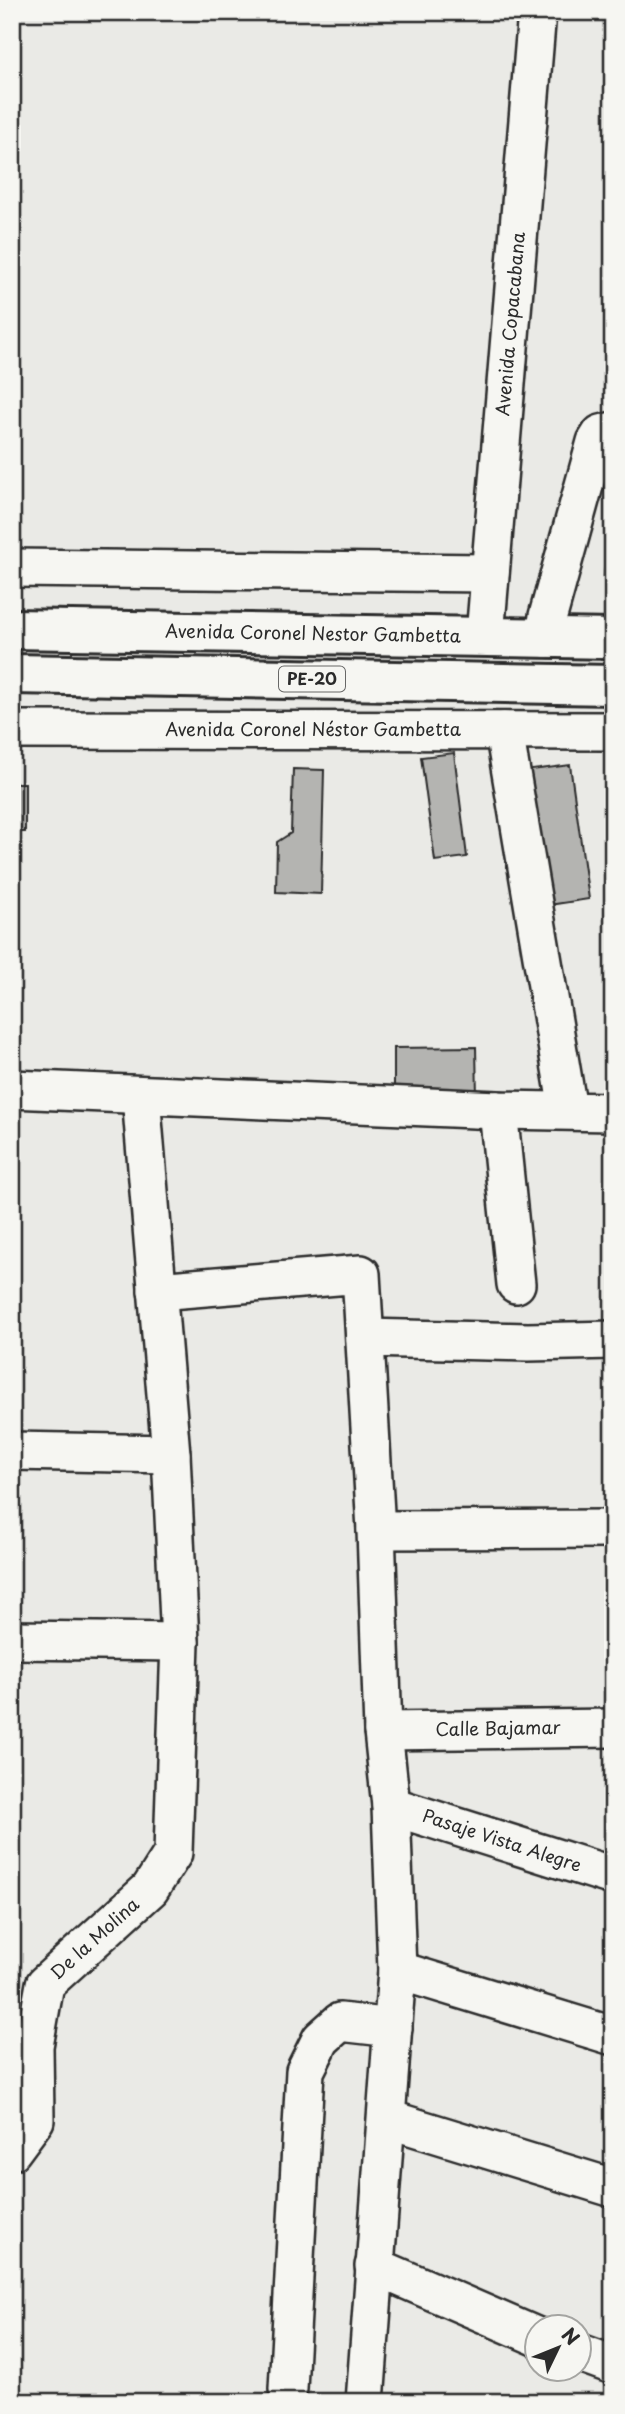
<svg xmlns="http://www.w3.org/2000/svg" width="625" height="2414" font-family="'Playpen Sans',sans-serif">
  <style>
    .building { fill: #b4b4b1; stroke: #2b2b2b; stroke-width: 2 }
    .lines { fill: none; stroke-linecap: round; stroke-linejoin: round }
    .minor-casing { stroke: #2b2b2b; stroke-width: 42 }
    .highway-casing { stroke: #2b2b2b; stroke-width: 44 }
    .minor { stroke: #f6f6f2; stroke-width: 37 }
    .highway { stroke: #f6f6f2; stroke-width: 38 }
    .labels { text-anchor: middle; stroke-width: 6; stroke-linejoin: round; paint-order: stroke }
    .shield { fill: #f6f6f2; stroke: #686867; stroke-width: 2 }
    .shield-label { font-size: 16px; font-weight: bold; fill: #2b2b2b }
    .street-label { font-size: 18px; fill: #2b2b2b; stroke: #f6f6f2 }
  </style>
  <rect width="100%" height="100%" fill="#eaeae6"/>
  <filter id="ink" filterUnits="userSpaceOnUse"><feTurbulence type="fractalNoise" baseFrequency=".0143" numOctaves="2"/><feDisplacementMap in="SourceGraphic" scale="14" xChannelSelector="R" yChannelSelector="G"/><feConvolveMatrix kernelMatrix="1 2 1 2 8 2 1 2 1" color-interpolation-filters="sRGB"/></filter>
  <g filter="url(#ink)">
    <g class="building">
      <polygon points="613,488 613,577 604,576"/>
      <polygon points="454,753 467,857 435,861 421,757"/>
      <polygon points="570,765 589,899 542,906 524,771"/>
      <polygon points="293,769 324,770 321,894 276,892 277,842 291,833"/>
      <rect x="12" y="783" width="13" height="49"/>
      <polygon points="476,1047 477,1097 394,1098 394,1048"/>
    </g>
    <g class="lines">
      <defs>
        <g id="minor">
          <polyline points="12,568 490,573"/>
          <polyline points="485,636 537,12"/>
          <polyline points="545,638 548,616 596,442 601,434 613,431"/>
          <polyline points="12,730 613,731"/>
          <polyline points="504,731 568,1110"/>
          <polyline points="12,1089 498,1110 613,1112"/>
          <polyline points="498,1110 516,1284"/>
          <polyline points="157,1291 361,1274 376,1530 383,1731 391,1806 397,1970 365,2402"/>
          <polyline points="365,1338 528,1342 613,1340"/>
          <polyline points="12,1451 171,1454"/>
          <polyline points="376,1530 613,1529"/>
          <polyline points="12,1640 180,1642"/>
          <polyline points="383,1731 613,1728"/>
          <polyline points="391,1806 613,1876"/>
          <polyline points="397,1970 613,2036"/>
          <polyline points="388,2119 613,2188"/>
          <polyline points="12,2151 35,2120 34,2046 45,1984 150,1889 173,1853 180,1642 171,1454 141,1096"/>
          <polyline points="374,2266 538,2337"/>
          <polyline points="580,2353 613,2365"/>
          <polyline points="288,2389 305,2071 321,2039 340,2022 393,2028"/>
        </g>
        <g id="highway">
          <polyline points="12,629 613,639"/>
          <polyline points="12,674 613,685"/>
        </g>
      </defs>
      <use href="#minor" class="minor-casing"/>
      <use href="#highway" class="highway-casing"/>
      <use href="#minor" class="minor"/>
      <use href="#highway" class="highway"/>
    </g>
  </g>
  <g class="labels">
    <rect class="shield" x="279" y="666.5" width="66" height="25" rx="5"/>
    <g class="shield-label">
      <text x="312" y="685">PE-20</text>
    </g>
    <g class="street-label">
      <text transform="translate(511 324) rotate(-85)" y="6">Avenida Copacabana</text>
      <text transform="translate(313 634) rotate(1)" y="6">Avenida Coronel Nestor Gambetta</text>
      <text x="313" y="736">Avenida Coronel Néstor Gambetta</text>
      <text transform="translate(498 1729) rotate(-1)" y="6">Calle Bajamar</text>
      <text transform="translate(502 1841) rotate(18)" y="6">Pasaje Vista Alegre</text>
      <text transform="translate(95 1939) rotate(-42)" y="6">De la Molina</text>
    </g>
  </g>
  <rect width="625" height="2414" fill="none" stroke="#f6f6f2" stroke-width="42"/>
  <rect x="21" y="21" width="583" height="2372" fill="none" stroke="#2b2b2b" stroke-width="2.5" filter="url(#ink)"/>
  <g transform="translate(558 2348) rotate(47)"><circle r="33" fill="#f6f6f2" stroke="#a5a5a2" stroke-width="2"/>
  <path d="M0-5L12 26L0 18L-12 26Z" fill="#2b2b2b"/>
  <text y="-10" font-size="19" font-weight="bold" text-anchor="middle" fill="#2b2b2b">N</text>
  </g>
</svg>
